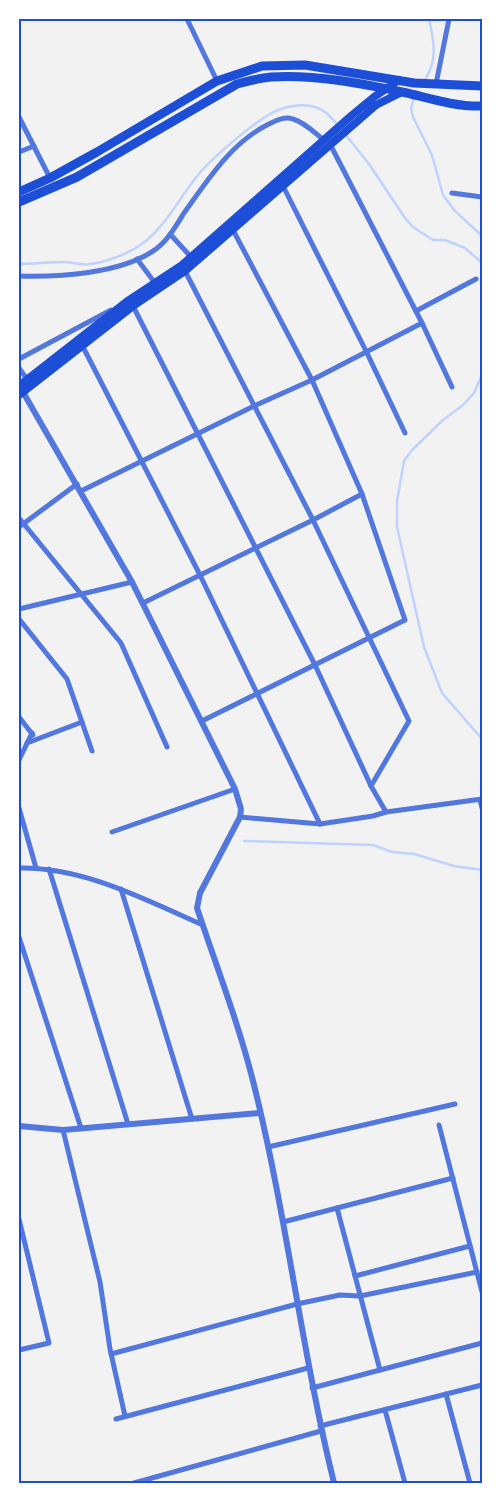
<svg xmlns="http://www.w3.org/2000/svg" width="501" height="1502" font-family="Montserrat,sans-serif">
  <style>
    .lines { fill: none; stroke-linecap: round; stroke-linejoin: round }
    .stream { stroke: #bfd3fe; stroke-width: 2.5 }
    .minor { stroke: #5277de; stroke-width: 5 }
    .tertiary { stroke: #5277de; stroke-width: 6 }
    .secondary { stroke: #1d4ed8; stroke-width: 8 }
    .primary { stroke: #1d4ed8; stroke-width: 9 }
    .neatline { fill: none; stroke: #1d4ed8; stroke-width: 2 }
  </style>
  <rect width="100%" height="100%" fill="#f2f2f2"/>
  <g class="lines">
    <g class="stream">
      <path d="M425,80C438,59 434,41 429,19"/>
      <polyline points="414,98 411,108 413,117 432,155 443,195 454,210 482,236"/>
      <polyline points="345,134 369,164 405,218 413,227 433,240 445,240 465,248 482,263"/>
      <path d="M19,264C34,264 49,262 64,262C73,262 82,266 91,264C105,262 121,256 134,249C163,233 178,199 198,175C212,158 261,115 281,109C291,106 305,104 315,107C324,109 333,119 338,126"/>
      <polyline points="482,375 474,393 463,405 443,420 412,450 404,461 397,501 397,527 424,647 442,693 482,739"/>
      <polyline points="244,841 373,845 392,852 414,854 454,866 482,870"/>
    </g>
    <g class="minor">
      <polyline points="187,19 217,81"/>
      <polyline points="436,84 449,19"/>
      <polyline points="19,117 50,178"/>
      <polyline points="330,144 422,323 452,387"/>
      <polyline points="19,152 34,146"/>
      <polyline points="283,186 366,351 405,433"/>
      <polyline points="452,193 482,197"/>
      <polyline points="170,234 191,257"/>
      <polyline points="137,259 155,283"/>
      <polyline points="185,271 313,520 409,721 371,786"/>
      <path d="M19,276C59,277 122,274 156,249C168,240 176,226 184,213C207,181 231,143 267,125C275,121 284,116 293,119C304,122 315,133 324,140"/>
      <polyline points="133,306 315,665 371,786 386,812"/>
      <polyline points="416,311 476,279"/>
      <polyline points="82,345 200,575 320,824"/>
      <polyline points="19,359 111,310"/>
      <polyline points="19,368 27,379"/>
      <polyline points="81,491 254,406 312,380 422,323"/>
      <polyline points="19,518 121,643 167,747"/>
      <polyline points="19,527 77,484"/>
      <polyline points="143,603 313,520 362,494"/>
      <polyline points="19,609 132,582"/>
      <polyline points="19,619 67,679 92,751"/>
      <polyline points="19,717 33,735"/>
      <polyline points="202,721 405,620 362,494 312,380 233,230"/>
      <polyline points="27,743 82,722"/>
      <polyline points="19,760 32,733"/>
      <polyline points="480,800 482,808"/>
      <polyline points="19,808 36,868"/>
      <polyline points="240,817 320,824 373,816 386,812 482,799"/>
      <polyline points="112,832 235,789"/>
      <path d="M19,868C84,867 144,899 203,925"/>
      <polyline points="49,869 128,1124"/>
      <polyline points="121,889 192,1119"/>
      <polyline points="19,937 81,1128"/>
      <polyline points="439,1125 482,1292"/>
      <polyline points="63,1130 100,1282 110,1349 125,1416"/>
      <polyline points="268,1147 455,1104"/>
      <polyline points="337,1208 380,1370"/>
      <polyline points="19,1219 49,1343 19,1350"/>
      <polyline points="283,1222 453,1178"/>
      <polyline points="355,1276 470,1246"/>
      <polyline points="111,1354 297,1304 340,1295 360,1296 477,1272"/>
      <polyline points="312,1388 482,1343"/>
      <polyline points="446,1394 470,1483"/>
      <polyline points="385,1410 405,1483"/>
      <polyline points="116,1419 308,1368"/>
      <polyline points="320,1426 482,1385"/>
      <polyline points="134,1483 321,1431"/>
    </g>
    <g class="tertiary">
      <path d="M23,392L132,582L235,789L241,809L240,817L200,893L197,908C217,968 240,1027 255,1089C287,1219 302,1353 334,1483"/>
      <polyline points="19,1126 63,1130 260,1113"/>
    </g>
    <g class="secondary">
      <polyline points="19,386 129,300 182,265 351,116 374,97 399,80"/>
      <polyline points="19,395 133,306 185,271 376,105 402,92"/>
    </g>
    <g class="primary">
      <polyline points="19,192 50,178 97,152 217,81 262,66 305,65 414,83 482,86"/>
      <path d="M19,202L77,177L237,84C248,81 259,78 271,77C314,74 365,84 407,93C432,99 457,107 482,106"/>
    </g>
  </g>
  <rect width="501" height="1502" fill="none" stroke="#ffffff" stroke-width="40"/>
  <rect x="20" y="20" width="461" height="1462" class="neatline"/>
</svg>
